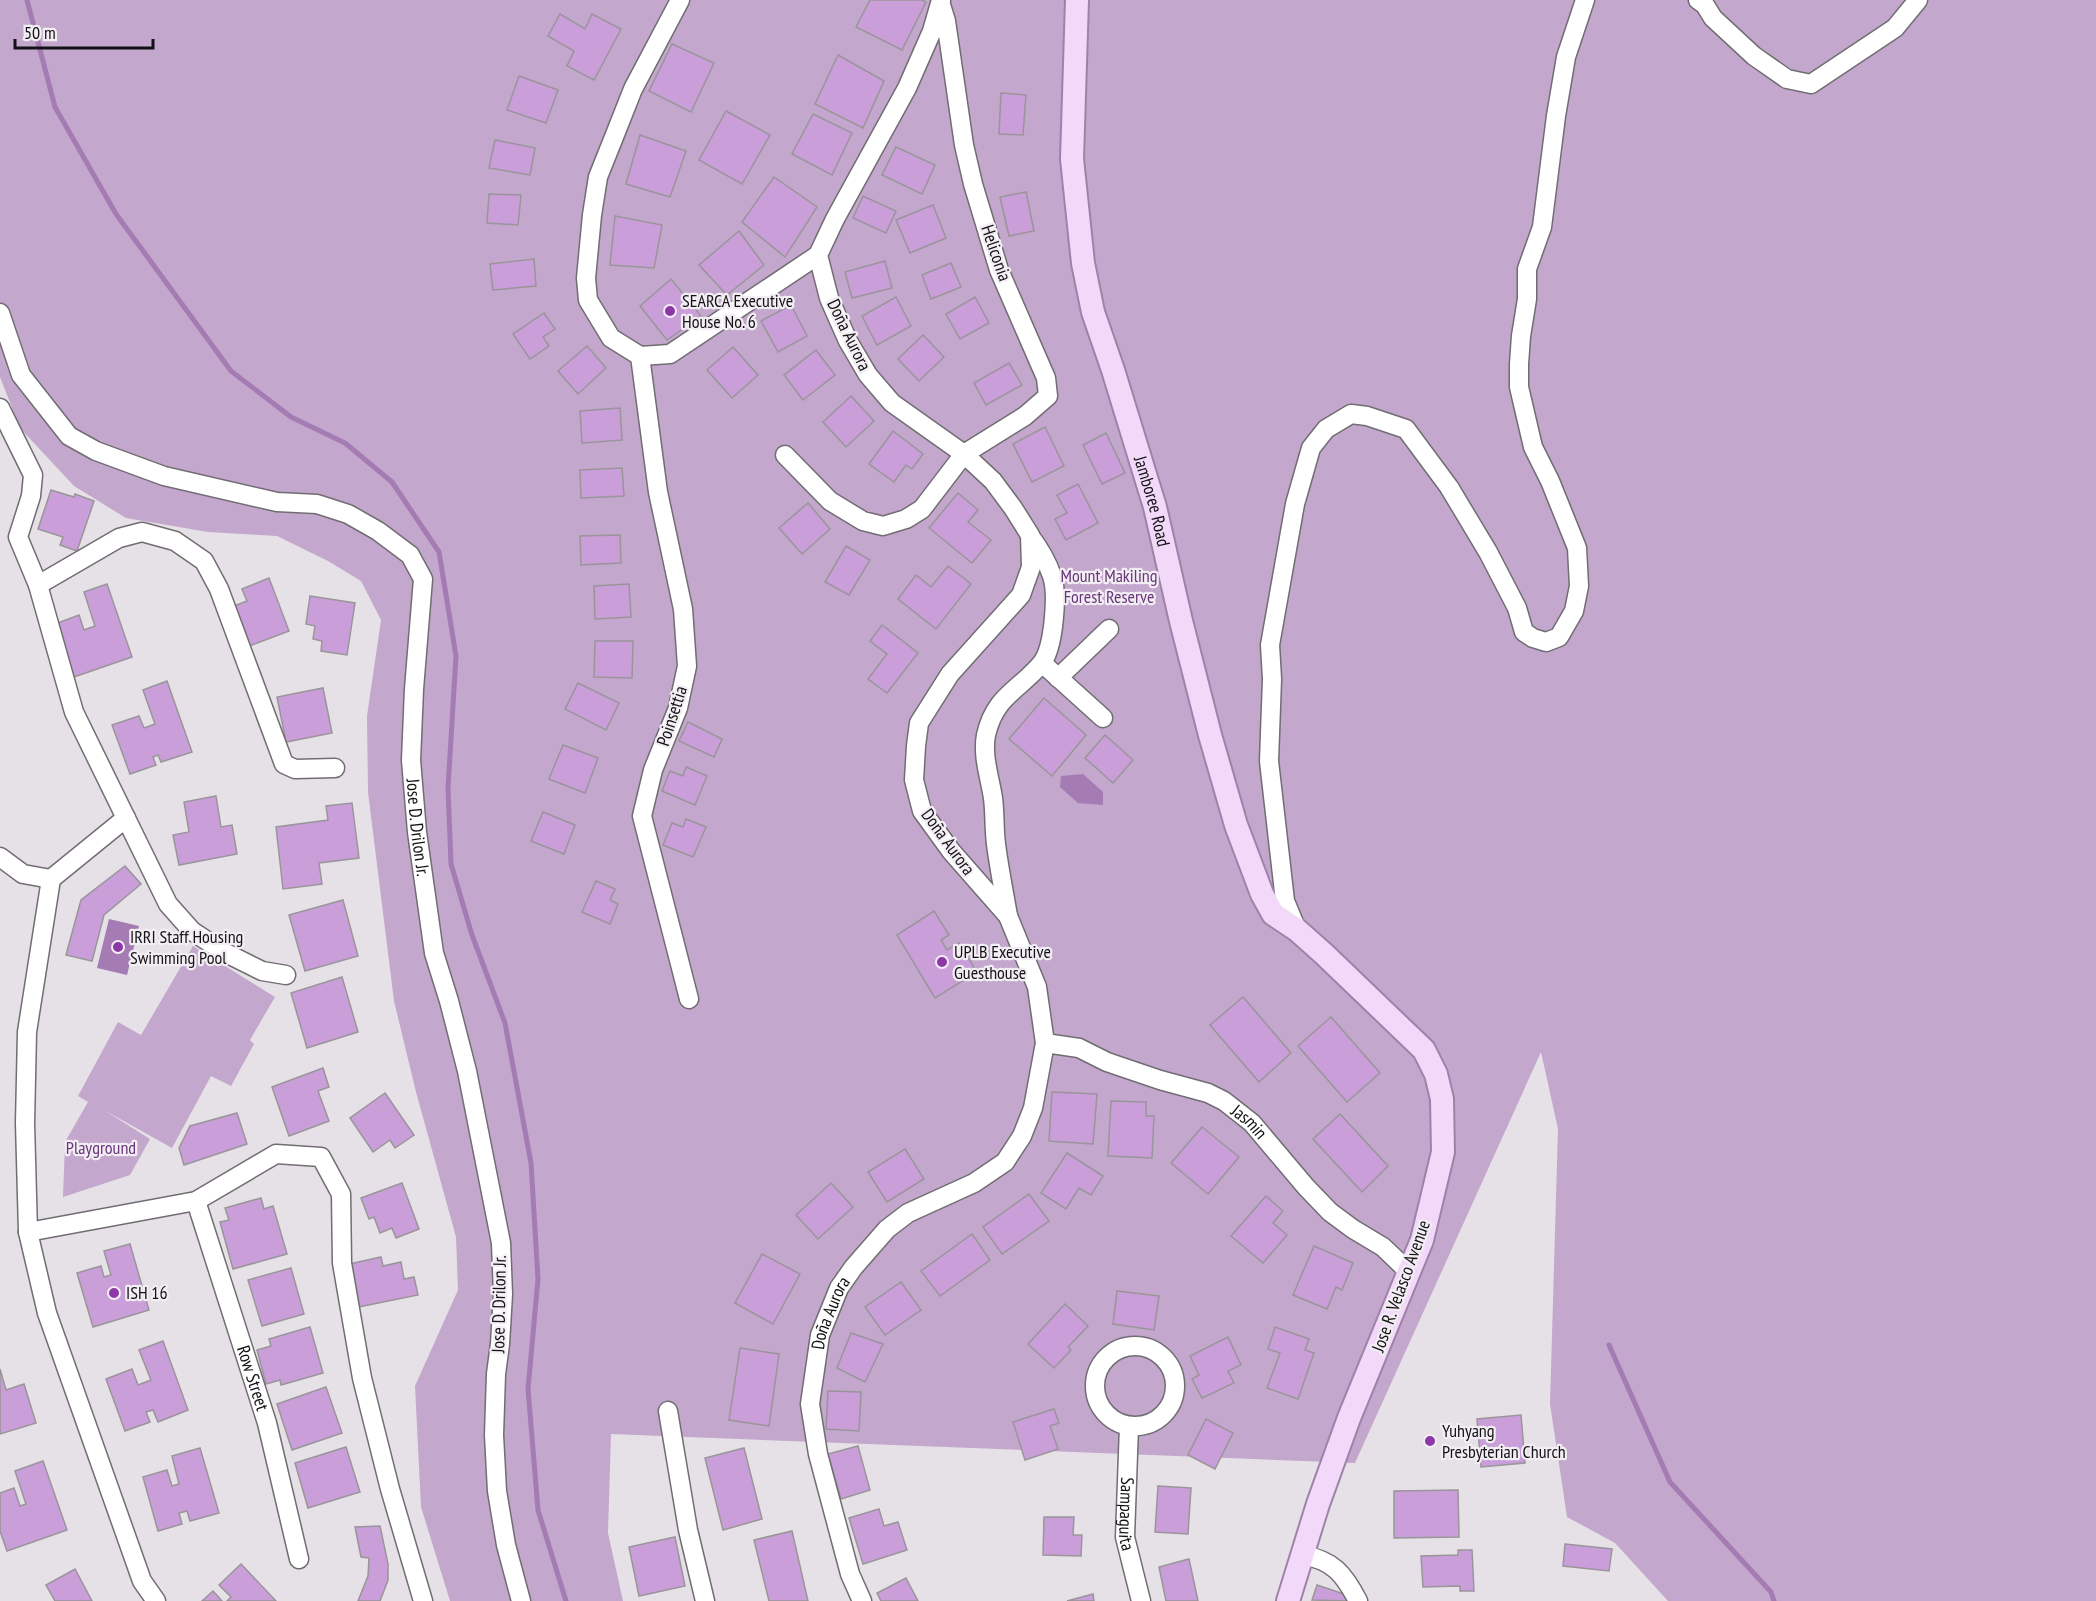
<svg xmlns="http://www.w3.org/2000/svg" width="2096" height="1601" font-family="'PT Sans Narrow',sans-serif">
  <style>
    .green { fill: #c3a7cd }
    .water { fill: #a47bb2 }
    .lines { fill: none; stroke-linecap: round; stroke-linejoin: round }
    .stream { stroke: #a47bb2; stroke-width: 5 }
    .building { fill: #ca9fd9; stroke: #99959a; stroke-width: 1.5 }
    .minor-casing { stroke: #716d73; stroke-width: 21 }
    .major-casing { stroke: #9e82a8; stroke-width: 26 }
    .minor { stroke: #fff; stroke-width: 18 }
    .major { stroke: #f2d9fa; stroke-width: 22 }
    .poi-dot { fill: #8c38a6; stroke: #f3eef4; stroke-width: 2 }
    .labels { text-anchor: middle; stroke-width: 4.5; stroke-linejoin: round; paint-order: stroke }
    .street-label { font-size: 18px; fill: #131214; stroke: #f3eef4 }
    .poi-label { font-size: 18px; fill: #131214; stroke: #f3eef4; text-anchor: start }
    .park-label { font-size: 18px; fill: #69357a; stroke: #f3eef4 }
  </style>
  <rect width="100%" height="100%" fill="#e6e1e7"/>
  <g class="green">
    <polygon points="0,0 2096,0 2096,1601 1668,1601 1615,1543 1567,1517 1550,1404 1558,1129 1541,1052 1355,1463 611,1434 608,1533 623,1601 450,1601 421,1507 415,1386 458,1290 456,1237 416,1092 394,1001 368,792 367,716 381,620 361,581 328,561 277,536 208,532 126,518 74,486 20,428 0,377"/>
    <polygon points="193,946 275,997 250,1040 254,1044 231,1086 211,1076 172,1148 104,1110 150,1139 130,1175 63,1197 65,1142 88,1102 78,1096 118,1022 141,1035"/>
  </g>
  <g class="water">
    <polygon points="1083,774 1103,792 1103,805 1078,803 1060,787 1061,776"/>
    <polygon points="109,919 139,926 127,975 97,968"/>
  </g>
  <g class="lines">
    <g class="stream">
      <polyline points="27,0 55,107 116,214 231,371 291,417 345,443 392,482 439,552 456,656 448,788 451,864 472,935 505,1023 531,1163 538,1279 528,1389 538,1510 566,1601"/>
      <polyline points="1609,1345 1670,1482 1771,1592 1774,1601"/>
    </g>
  </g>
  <g class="building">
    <polygon points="870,0 922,0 926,2 902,50 856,27"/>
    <polygon points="560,14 585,29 592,14 621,29 594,80 567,66 574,51 548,36"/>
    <polygon points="672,44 714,63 691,112 649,91"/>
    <polygon points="838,55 884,81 863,128 815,104"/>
    <polygon points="519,76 558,90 546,123 507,110"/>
    <polygon points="1001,93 1026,95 1023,135 999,134"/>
    <polygon points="726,111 770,135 742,184 699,160"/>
    <polygon points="813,114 852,133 832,175 792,154"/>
    <polygon points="640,135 686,151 670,197 626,184"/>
    <polygon points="495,140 535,148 530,175 489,168"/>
    <polygon points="896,147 935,165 922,194 882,175"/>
    <polygon points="774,177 817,207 785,257 742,222"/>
    <polygon points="1026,192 1034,231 1009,236 1000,197"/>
    <polygon points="489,194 521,195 518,225 487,223"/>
    <polygon points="863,196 896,211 886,233 853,218"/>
    <polygon points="933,205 946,238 910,253 896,220"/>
    <polygon points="615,216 662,225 654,268 610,265"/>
    <polygon points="739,231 764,265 727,295 699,265"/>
    <polygon points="534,259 536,286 493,290 490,264"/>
    <polygon points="885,261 892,288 852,298 845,272"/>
    <polygon points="951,263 961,287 931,299 922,275"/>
    <polygon points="671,279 701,316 667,340 640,306"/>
    <polygon points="896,297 911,326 877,345 862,316"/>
    <polygon points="975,297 989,323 960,339 946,314"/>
    <polygon points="791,305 807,336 778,352 761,321"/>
    <polygon points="544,313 555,329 543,337 549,346 530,359 513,334"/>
    <polygon points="923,335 944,357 919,381 898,359"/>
    <polygon points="587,346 606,368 578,394 558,371"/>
    <polygon points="733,347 758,375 732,398 707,370"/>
    <polygon points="816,350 835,375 803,400 784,375"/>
    <polygon points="1009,363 1022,385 986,405 974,383"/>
    <polygon points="851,396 874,421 846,447 823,422"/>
    <polygon points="620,408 622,440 582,443 580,411"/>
    <polygon points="1045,427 1064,466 1032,482 1013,444"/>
    <polygon points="893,431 923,454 912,469 906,465 894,482 869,464"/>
    <polygon points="1106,433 1125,473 1102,484 1083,445"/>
    <polygon points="622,468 624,496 581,498 580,470"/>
    <polygon points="1078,484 1098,523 1066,540 1055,519 1067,513 1057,495"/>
    <polygon points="51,490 74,497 75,494 94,501 77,551 60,545 63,537 38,529"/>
    <polygon points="958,493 978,510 968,522 991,540 972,563 929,528"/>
    <polygon points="808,503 830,529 802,554 779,528"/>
    <polygon points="620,535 621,563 581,565 580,536"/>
    <polygon points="846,546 870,560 849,595 825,582"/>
    <polygon points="948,566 971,584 936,629 898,599 916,575 931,587"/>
    <polygon points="269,578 289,631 244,648 229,608 247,601 242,589"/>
    <polygon points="107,584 132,657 68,679 50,626 79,615 84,630 95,626 84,592"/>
    <polygon points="629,584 631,617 595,619 594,586"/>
    <polygon points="310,596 355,603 347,655 321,651 322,641 313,639 315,626 306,624"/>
    <polygon points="882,625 918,653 887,693 868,679 887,654 870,641"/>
    <polygon points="595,641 633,641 632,678 594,677"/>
    <polygon points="167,681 192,752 161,762 158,755 153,757 156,765 130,774 112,725 139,716 144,728 155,724 143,690"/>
    <polygon points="578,683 619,703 606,730 565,709"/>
    <polygon points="323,688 332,733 286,742 277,697"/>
    <polygon points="1044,698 1086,735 1052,776 1009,739"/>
    <polygon points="688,722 722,739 714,757 679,741"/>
    <polygon points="1105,735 1133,760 1113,783 1085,758"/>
    <polygon points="563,745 598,758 585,793 549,779"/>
    <polygon points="686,767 707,776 695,805 662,791 670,771 683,776"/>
    <polygon points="216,796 221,827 232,825 237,854 179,865 173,835 189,832 184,802"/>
    <polygon points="352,803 359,858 319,863 322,884 283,889 276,827 328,820 326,806"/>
    <polygon points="543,812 575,825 564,854 531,841"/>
    <polygon points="686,819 706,827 693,857 663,845 672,823 683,827"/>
    <polygon points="125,866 141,884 104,915 92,961 66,955 81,900"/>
    <polygon points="596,881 615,889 610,900 618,904 610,924 582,912"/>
    <polygon points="343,900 358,956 305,971 289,915"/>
    <polygon points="934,911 949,935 941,940 947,950 959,943 977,972 935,998 897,935"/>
    <polygon points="342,977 358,1032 307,1048 291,993"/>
    <polygon points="1243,997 1291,1053 1259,1082 1210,1025"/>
    <polygon points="1331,1017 1380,1073 1347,1102 1298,1046"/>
    <polygon points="323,1068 329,1087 318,1091 329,1121 289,1136 272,1087"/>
    <polygon points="1052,1092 1097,1094 1093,1144 1049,1141"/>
    <polygon points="385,1093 414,1135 395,1148 390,1140 373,1152 350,1118"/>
    <polygon points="1111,1101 1146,1102 1146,1116 1154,1116 1152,1158 1108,1156"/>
    <polygon points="237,1113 247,1144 184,1165 179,1148 190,1126"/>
    <polygon points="1340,1114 1388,1166 1362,1192 1313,1139"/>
    <polygon points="1202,1127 1239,1157 1208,1194 1171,1163"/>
    <polygon points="905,1149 924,1179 887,1202 868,1172"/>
    <polygon points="1067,1153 1103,1176 1091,1195 1079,1188 1066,1209 1041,1193"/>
    <polygon points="402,1183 419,1229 396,1238 392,1228 380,1233 374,1217 369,1219 361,1198"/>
    <polygon points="831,1183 853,1207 818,1239 796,1215"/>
    <polygon points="1029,1194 1049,1221 1002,1254 983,1227"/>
    <polygon points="1266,1196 1283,1211 1273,1223 1287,1235 1263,1263 1231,1236"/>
    <polygon points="261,1198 264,1209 273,1206 287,1254 233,1269 220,1222 229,1220 225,1208"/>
    <polygon points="972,1234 990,1260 940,1296 921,1271"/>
    <polygon points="130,1244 149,1310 93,1327 77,1273 101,1266 104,1277 111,1275 104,1251"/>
    <polygon points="1314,1246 1353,1263 1342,1290 1336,1287 1327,1309 1293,1295"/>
    <polygon points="762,1254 800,1274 773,1324 735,1303"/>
    <polygon points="381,1257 383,1266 401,1262 404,1279 414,1277 418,1295 358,1307 349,1264"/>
    <polygon points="291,1268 304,1314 262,1326 248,1280"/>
    <polygon points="901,1282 921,1310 885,1335 865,1307"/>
    <polygon points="1117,1291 1159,1296 1154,1330 1113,1324"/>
    <polygon points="1065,1304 1088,1326 1068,1347 1071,1350 1054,1368 1028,1344"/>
    <polygon points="310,1327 323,1373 281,1385 280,1380 266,1384 257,1350 271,1346 269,1339"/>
    <polygon points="1275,1327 1309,1339 1305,1350 1314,1353 1298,1399 1267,1388 1280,1353 1268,1349"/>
    <polygon points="851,1333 883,1344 865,1382 837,1368"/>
    <polygon points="1228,1337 1241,1365 1228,1371 1234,1383 1202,1398 1192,1379 1199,1375 1190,1356"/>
    <polygon points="163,1341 188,1410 158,1422 153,1410 146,1412 150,1422 125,1431 106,1379 132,1369 138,1385 151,1380 139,1350"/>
    <polygon points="740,1348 779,1354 769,1426 729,1420"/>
    <polygon points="0,1369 6,1390 24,1384 36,1423 0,1434"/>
    <polygon points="326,1387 342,1433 292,1450 277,1404"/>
    <polygon points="828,1391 861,1392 859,1431 826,1429"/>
    <polygon points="1054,1409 1059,1423 1050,1426 1058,1449 1025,1460 1013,1422"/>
    <polygon points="1521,1415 1525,1463 1481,1467 1477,1419"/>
    <polygon points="1206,1419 1233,1433 1215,1469 1188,1455"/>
    <polygon points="858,1446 870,1490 841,1499 828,1454"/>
    <polygon points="346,1447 360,1492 308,1508 295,1463"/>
    <polygon points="200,1448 219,1513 190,1521 187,1511 179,1513 182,1524 158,1531 143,1477 167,1470 172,1486 179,1484 172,1456"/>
    <polygon points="744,1448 762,1519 723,1530 705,1458"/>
    <polygon points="43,1461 67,1530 7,1551 0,1531 0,1493 14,1488 20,1506 26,1504 15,1471"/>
    <polygon points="1158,1486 1191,1488 1188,1534 1155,1532"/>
    <polygon points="1458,1490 1459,1537 1394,1538 1394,1491"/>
    <polygon points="879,1509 884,1526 898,1522 907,1550 863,1564 849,1518"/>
    <polygon points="1044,1517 1074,1517 1073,1535 1082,1535 1081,1556 1043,1555"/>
    <polygon points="380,1526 388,1564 388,1580 380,1601 358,1601 368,1576 369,1558 361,1557 355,1527"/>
    <polygon points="792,1531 808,1601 769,1601 754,1540"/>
    <polygon points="675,1537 685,1586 639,1596 629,1547"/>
    <polygon points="1565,1544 1612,1549 1609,1571 1563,1566"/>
    <polygon points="1458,1550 1472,1550 1474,1591 1460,1591 1460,1586 1423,1587 1421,1556 1458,1555"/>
    <polygon points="1189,1559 1198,1601 1166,1601 1159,1567"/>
    <polygon points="241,1564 276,1601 227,1601 231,1597 219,1585"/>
    <polygon points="75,1569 92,1601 55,1601 46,1585"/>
    <polygon points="906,1578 918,1601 881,1601 877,1593"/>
    <polygon points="1317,1585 1350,1596 1349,1601 1312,1600"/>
    <polygon points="213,1591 222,1601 202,1601"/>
    <polygon points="1093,1594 1094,1601 1067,1601"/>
  </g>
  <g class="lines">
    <defs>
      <g id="minor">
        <polyline points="1698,0 1705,5 1713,18 1754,56 1787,79 1811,84 1895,28 1918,0"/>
        <path id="s1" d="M0,313L21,375L69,436L96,451L164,476L277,502L317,504L348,514L378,531L410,555L423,579L414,689L411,760L417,832L434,953L449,1001L467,1071L501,1243L503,1294L500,1344L496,1374L494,1435L497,1491L506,1545L521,1601"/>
        <polyline points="640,356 658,492 683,609 687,666 678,708 653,770 642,816 689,999"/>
        <polyline points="640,356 611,338 588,300 586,278 592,215 598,177 616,132 633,89 680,0"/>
        <polyline points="640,356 670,354 818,255"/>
        <polyline points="0,408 33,475 31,496 18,537 38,585 74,712 168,904 192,931 224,952 262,971 286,975"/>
        <polyline points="785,455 830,501 863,521 883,526 906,519 922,509 964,454 1025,416 1048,396 1046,378 999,270 973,184 964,145 946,21 941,5"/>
        <polyline points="38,585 119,538 142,532 175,541 204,561 219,589 284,764 295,769 335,768"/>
        <polyline points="1042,663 1103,718"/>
        <polyline points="1058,678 1109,629"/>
        <polyline points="126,818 51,879 27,1032 25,1123 28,1232 47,1313 142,1581 156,1601"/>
        <polyline points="0,857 23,874 51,879"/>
        <path d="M1008,916C1004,892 999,868 996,844C994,829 995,813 993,798C990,778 982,756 986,735C995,696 1018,691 1041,664C1054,649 1058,594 1052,576C1047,561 1039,548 1030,536"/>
        <polyline points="1297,930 1285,901 1269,761 1272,679 1270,645 1295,504 1311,448 1326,429 1351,414 1367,416 1406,429 1449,487 1488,552 1517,608 1524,632 1533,638 1546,642 1559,637 1574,611 1579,586 1577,548 1550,481 1533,447 1519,387 1519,364 1521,336 1527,299 1527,269 1542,227 1556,116 1566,57 1585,0"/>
        <path id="s2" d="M1045,1043L1079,1048L1107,1062L1160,1080L1208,1093L1224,1101L1252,1123L1306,1187L1330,1212L1353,1229L1383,1247L1409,1272"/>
        <path id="s3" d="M196,1201L267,1423L299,1559"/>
        <polyline points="28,1232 196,1201 276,1154 321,1157 341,1194 342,1263 362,1378 390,1489 423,1601"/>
        <circle cx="1135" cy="1386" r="40"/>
        <polyline points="668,1411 688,1530 705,1601"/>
        <path id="s4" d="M1129,1426L1125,1537L1141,1601"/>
        <path d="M1302,1555C1333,1560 1344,1574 1358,1601"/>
        <path id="s5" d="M862,1601L850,1574L818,1454L810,1404L820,1335L839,1288L853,1268L887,1229L908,1213L974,1183L1005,1162L1022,1136L1033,1108L1045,1043L1037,987L1008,916L951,851L922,811L914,780L916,746L919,723L950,674L1021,595L1031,567L1030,535L1013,508L993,481L964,454L892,403L868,375L848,341L829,298L818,255L835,219L907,88L932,31L941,0"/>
      </g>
      <g id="major">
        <path id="s6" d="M1077,0L1072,159L1083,263L1093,312L1113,370L1155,507L1181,621L1210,735L1236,825L1262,894L1273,914L1297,930L1324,954L1424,1050L1436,1074L1442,1099L1443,1152L1422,1240L1349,1418L1318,1504L1288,1601"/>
      </g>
    </defs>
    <use href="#minor" class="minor-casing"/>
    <use href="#major" class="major-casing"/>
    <use href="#minor" class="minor"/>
    <use href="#major" class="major"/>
  </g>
  <g class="poi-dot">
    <circle cx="670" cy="311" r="6"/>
    <circle cx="118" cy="947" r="6"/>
    <circle cx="942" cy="962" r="6"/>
    <circle cx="114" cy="1293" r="6"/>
    <circle cx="1430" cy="1441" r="6"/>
  </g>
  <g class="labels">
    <g class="street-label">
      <text transform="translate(996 253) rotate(71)" y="6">Heliconia</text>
      <text transform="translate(849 335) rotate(64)" y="6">Doña Aurora</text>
      <text dy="6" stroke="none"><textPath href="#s6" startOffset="512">Jamboree Road</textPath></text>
      <text transform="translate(672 716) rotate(-72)" y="6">Poinsettia</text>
      <text dy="6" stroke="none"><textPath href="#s1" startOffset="786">Jose D. Drilon Jr.</textPath></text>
      <text transform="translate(948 842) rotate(54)" y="6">Doña Aurora</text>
      <text dy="6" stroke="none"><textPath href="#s2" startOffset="222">Jasmin</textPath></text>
      <text transform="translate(1401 1286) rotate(-70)" y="6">Jose R. Velasco Avenue</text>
      <text transform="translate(499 1304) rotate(-89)" y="6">Jose D. Drilon Jr.</text>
      <text dy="6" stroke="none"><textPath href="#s5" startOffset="298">Doña Aurora</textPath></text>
      <text dy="6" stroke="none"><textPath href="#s3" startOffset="186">Row Street</textPath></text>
      <text dy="6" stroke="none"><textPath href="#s4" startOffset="88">Sampaguita</textPath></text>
    </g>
    <g class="poi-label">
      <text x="682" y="307">SEARCA Executive<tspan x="682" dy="21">House No. 6</tspan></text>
      <text x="130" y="943">IRRI Staff Housing<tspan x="130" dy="21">Swimming Pool</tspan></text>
      <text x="954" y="958">UPLB Executive<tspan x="954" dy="21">Guesthouse</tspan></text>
      <text x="126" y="1299">ISH 16</text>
      <text x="1442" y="1437">Yuhyang<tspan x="1442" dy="21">Presbyterian Church</tspan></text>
    </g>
    <g class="park-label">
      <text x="1109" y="582">Mount Makiling<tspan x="1109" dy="21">Forest Reserve</tspan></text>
      <text x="101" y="1154">Playground</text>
    </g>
  </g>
  <path d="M15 39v9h138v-9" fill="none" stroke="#131214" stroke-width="3"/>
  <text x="24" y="39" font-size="18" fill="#131214" stroke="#f3eef4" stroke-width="4.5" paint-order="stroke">50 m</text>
</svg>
